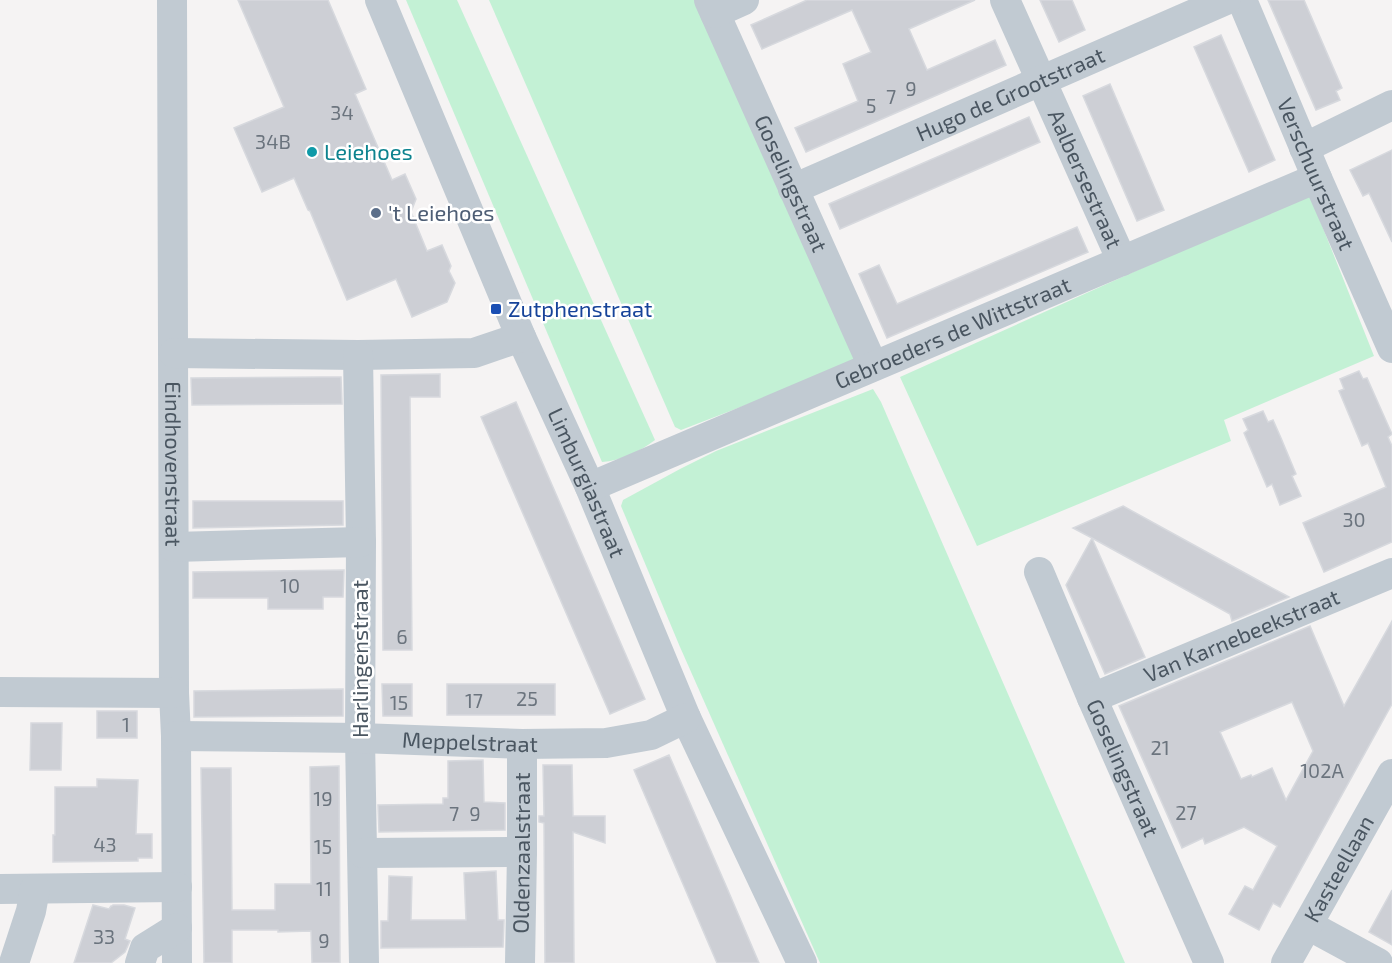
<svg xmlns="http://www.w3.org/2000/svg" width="1392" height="963" font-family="'Exo 2',sans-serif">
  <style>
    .green { fill: #c3f1d5 }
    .building { fill: #cdcfd5; stroke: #d7d9de; stroke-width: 1.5; fill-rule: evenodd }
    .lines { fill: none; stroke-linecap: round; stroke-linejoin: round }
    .minor { stroke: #c1cad2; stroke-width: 30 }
    .culture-dot { fill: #0f9aa8; stroke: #fff; stroke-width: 2 }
    .service-dot { fill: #5c6f8a; stroke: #fff; stroke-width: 2 }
    .transit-dot { fill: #1a4fb4; stroke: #fff; stroke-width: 2 }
    .labels { text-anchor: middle; stroke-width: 5; stroke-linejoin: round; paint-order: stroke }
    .number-label { font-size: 20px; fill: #6b747e }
    .street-label { font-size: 22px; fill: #4a5661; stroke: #fff }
    .culture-label { font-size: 22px; fill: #0d838f; stroke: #fff; text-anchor: start }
    .service-label { font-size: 22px; fill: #4e5e75; stroke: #fff; text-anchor: start }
    .transit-label { font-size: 22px; fill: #164399; stroke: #fff; text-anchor: start }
  </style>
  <rect width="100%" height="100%" fill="#f5f3f3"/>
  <g class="green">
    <path d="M406,0H457L655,440C641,451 620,461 602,462Z"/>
    <polygon points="489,0 699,0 857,362 681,430 675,427"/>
    <polygon points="1309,193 1374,356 1224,420 1231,441 977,546 900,377"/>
    <polygon points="873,389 881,402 1125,963 820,963 680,647 621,506 623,500 680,469 716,451"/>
  </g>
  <g class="building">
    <polygon points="238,0 328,0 366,89 355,94 392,180 405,174 416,199 411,212 427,251 442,245 451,266 449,271 455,283 447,302 412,317 396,279 347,300 310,211 308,210 294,178 262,192 234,128 284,107"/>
    <polygon points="807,0 975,0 909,29 927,70 995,40 1006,65 806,152 795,128 858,101 843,64 871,52 852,10 762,49 751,25"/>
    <polygon points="1040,0 1072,0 1085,30 1059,42"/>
    <polygon points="1268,0 1304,0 1342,88 1336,91 1340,100 1316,110"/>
    <polygon points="1221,35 1275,160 1249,172 1194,47"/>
    <polygon points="1110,84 1164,210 1137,221 1083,96"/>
    <polygon points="1029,117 1040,142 840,229 829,204"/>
    <polygon points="1392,150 1392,242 1369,193 1363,196 1350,170"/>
    <polygon points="1077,227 1088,252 887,338 859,274 879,265 897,304"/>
    <polygon points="1359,371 1363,379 1367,378 1392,434 1388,437 1392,446 1392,542 1324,572 1303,523 1386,487 1368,443 1362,446 1339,391 1344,389 1340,379"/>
    <polygon points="440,374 440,397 410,397 412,650 383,650 381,375"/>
    <polygon points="321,377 341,377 342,404 192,405 191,378"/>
    <polygon points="516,402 645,699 610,714 481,417"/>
    <polygon points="1263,411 1268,422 1273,420 1281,438 1296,474 1292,476 1301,496 1280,505 1272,484 1267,487 1244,433 1248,430 1243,419"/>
    <polygon points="193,501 343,501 343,525 193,528"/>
    <polygon points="1123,506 1263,583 1289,597 1232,621 1230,614 1092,538 1145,657 1105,674 1066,585 1092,538 1073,528"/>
    <polygon points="344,570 343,597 323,597 323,609 268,609 268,598 193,598 193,572"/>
    <path d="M1392,621V704L1280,907L1273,903L1259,930L1229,914L1245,886L1253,890L1277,846L1244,827L1205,844L1203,838L1182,848L1119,706L1310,626L1344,706ZM1292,702L1313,751L1286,800L1272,768L1252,777L1251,775L1241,779L1220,732Z"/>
    <polygon points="382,684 412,684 412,716 383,716"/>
    <rect x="447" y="684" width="108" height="31"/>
    <polygon points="343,689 343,716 194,717 194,691"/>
    <rect x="97" y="711" width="40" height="27"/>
    <polygon points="31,723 62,723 61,770 30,770"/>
    <polygon points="669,755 727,888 759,963 717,963 658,826 634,770"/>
    <polygon points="483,760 484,802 505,803 505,830 379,832 378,805 443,804 443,798 448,798 448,761"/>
    <polygon points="543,765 572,765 573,816 605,816 605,843 573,832 574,963 545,963 544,823 539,822 539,816 544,816"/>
    <polygon points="339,766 340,963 312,963 311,931 278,932 278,930 232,930 232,963 204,963 201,768 231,768 232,910 275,910 275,884 311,884 310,767"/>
    <polygon points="97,779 138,780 136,834 152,834 152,858 138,858 138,861 53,862 53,835 55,835 55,787 97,787"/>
    <polygon points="496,871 498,920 504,920 503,947 381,948 381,921 388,921 389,876 412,877 411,920 466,920 464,873"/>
    <polygon points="1392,890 1392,945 1369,932"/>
    <polygon points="93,905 109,909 111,906 112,906 113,905 124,905 135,908 125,939 130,941 125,952 111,963 74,963"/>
  </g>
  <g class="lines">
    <g class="minor">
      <path id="s1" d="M172,0L174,693L176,736L177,963"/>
      <path id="s2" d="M380,0L521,337L590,487L686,718L802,963"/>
      <path id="s3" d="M709,0L873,366"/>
      <path id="s4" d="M1005,0L1122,261"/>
      <path id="s5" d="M1242,0L1317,178L1392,348"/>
      <polyline points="715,13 744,0"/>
      <polyline points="1304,148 1392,105"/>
      <path id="s6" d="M793,189L1226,0"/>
      <polyline points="174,353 358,355 474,353 521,337"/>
      <polyline points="358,355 361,542 360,738 364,963"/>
      <path id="s7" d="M590,487L1317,178"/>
      <polyline points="174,547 361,542"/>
      <path id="s8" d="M1039,572L1092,698L1209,963"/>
      <polyline points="0,692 174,693"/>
      <path id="s9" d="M1092,698L1392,573"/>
      <path id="s10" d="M176,736L360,738L522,744L606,743L651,735L686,718"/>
      <polyline points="363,853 522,852"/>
      <polyline points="0,889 177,887"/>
      <polyline points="1308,925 1378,963"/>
      <polyline points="14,963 31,911 35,889"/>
      <polyline points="140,963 145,948 177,928"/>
      <path id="s11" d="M520,963L522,852V744"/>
      <path id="s12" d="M1286,963L1392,774"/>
    </g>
  </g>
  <circle class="culture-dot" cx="312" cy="152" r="6"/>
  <circle class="service-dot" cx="376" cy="213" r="6"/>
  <rect class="transit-dot" x="490" y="303" width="12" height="12" rx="3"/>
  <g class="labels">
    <g class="number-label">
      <text x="911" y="96">9</text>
      <text x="891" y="104">7</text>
      <text x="871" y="113">5</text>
      <text x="342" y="120">34</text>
      <text x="273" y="149">34B</text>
      <text x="1354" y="527">30</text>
      <text x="290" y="593">10</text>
      <text x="402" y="644">6</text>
      <text x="527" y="706">25</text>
      <text x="474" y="708">17</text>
      <text x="399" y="710">15</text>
      <text x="126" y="732">1</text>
      <text x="1160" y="755">21</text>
      <text x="1322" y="778">102A</text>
      <text x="323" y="806">19</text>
      <text x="1186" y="820">27</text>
      <text x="454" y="821">7</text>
      <text x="475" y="821">9</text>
      <text x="105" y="852">43</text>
      <text x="323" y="854">15</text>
      <text x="324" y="896">11</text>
      <text x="104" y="944">33</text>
      <text x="324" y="948">9</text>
    </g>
    <g class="street-label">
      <text dy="8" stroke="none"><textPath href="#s6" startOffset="237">Hugo de Grootstraat</textPath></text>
      <text dy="8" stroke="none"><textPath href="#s5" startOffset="189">Verschuurstraat</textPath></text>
      <text dy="8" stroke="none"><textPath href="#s4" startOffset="196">Aalbersestraat</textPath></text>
      <text dy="8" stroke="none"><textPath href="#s3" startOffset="201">Goselingstraat</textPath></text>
      <text dy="8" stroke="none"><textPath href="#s7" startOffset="394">Gebroeders de Wittstraat</textPath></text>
      <text dy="8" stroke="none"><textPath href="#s1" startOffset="464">Eindhovenstraat</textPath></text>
      <text dy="8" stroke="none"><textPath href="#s2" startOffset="525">Limburgiastraat</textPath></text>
      <text dy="8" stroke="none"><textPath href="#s9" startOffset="162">Van Karnebeekstraat</textPath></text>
      <text transform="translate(360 659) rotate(-90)" y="8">Harlingenstraat</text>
      <text dy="8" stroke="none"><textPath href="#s10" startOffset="294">Meppelstraat</textPath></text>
      <text dy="8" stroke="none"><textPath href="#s8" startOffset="213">Goselingstraat</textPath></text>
      <text dy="8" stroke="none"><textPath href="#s11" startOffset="110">Oldenzaalstraat</textPath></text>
      <text dy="8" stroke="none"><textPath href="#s12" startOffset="108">Kasteellaan</textPath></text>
    </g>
    <g class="culture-label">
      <text x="324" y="160">Leiehoes</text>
    </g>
    <g class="service-label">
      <text x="388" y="221">'t Leiehoes</text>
    </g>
    <g class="transit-label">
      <text x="508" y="317">Zutphenstraat</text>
    </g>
  </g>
</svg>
